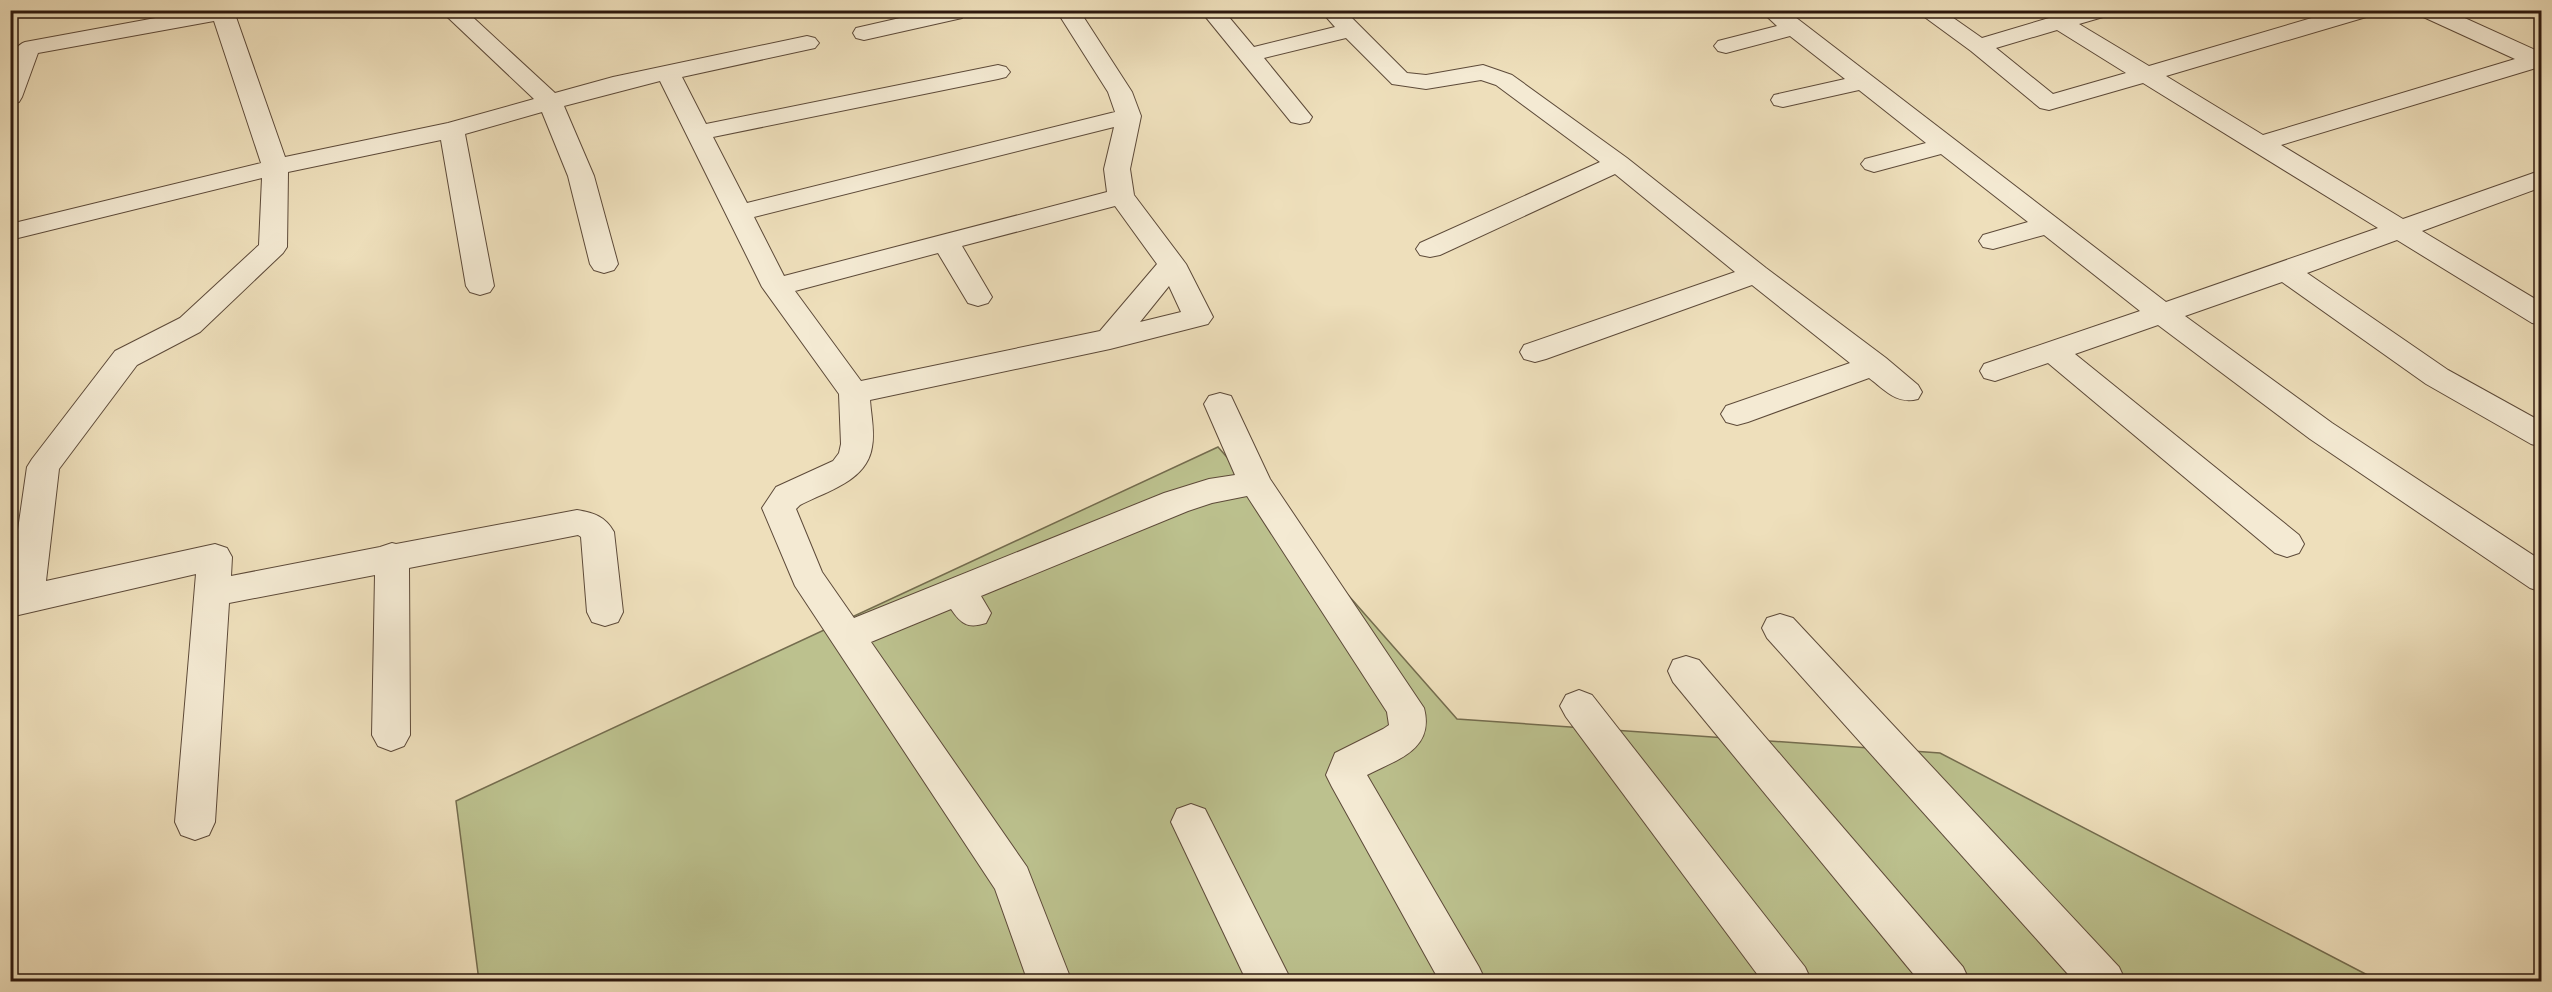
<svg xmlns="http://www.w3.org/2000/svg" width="2552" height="992" font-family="'IM FELL Great Primer',serif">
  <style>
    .green { fill: #bcc18e; stroke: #746c4e; stroke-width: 1.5 }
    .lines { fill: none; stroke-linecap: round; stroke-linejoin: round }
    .minor-casing { stroke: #5d4a39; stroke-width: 2 }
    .minor { fill: #f4ead3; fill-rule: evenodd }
  </style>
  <rect width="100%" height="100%" fill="#eedfbb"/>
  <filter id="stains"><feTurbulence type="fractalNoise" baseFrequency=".00333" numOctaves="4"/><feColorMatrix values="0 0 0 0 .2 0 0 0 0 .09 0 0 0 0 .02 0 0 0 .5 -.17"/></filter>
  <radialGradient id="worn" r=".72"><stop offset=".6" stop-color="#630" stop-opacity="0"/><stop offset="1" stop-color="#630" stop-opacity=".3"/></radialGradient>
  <polygon class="green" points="1218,447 1457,719 1940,753 2379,981 479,981 456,801"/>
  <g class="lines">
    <defs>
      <g id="minor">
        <path d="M199,10H251L248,15L236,17L285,157L448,123L534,99L440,10H465L555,93L613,77L807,36L815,38L819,43L815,48L682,77L706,124L998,65L1006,67L1010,72L1006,77L998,79L713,137L747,203L1115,112L1108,92L1056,10H1079L1132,92L1141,116L1130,169L1134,195L1186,264L1213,317L1208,324L1110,349L870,400C871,415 875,432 872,447C867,481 827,491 800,505L796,509L822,572L854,618L1164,493L1209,479L1235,475L1204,404L1209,396L1220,393L1231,396L1270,479L1424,708C1435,750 1396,760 1367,775L1479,967L1486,982H1440L1332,787L1326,775L1335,753L1383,729L1389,725L1387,712L1247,496L1212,503L1188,511L981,596L991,613L986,623C968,629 961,624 951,609L871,642L1027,867L1072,982H1028L995,889L795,586L762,508L776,487L833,461L839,453L841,444L839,394L762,287L660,81L564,106L594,176L618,264L614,270L604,273L594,270L590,264L568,176L542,112L465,134L494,286L490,292L480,295L470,292L466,286L441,140L288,172L287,247L283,253L200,332L137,365L59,469L46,581L215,544L227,548L232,557L231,576L380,547L392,543L396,544L577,510C594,513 605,516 614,532L623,612L618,622L605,626L592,622L587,612L581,537L578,535L409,568L410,735L404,746L391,751L378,746L372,735L375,575L229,603L215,822L209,835L195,840L181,835L175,822L196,574L10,617V585L27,467L32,459L115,351L180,318L259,245L262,178L10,240V224L261,163L214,21L38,53L22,97L19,102L10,104C10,87 4,50 25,42ZM1114,127L1104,169L1107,192L784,276L754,217ZM1115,206L1157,264L1100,331L861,381L795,291L938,253L968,303L978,306L988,303L992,297L962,246ZM1169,286L1181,312L1140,322Z"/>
        <polygon points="935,10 964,10 965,13 962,18 864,40 856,38 853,33 856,28"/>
        <path d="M1200,10H1223L1254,47L1335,27L1320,10H1344L1407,73L1426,75L1483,65L1512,75L1627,158L1766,268L1886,358L1918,385L1922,392L1918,399C1897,405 1885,390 1869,378L1748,422L1737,425L1726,422L1721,414L1726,406L1850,363L1752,285L1546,359L1535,362L1524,359L1520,352L1524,345L1735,272L1615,174L1440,255L1430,257L1420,255L1416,249L1420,243L1600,162L1496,85L1481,80L1426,89L1392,84L1346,38L1264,58L1312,117L1309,122L1300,124L1291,122Z"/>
        <path d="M1760,10H1786L2166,302L2378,228L2143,83L2049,110L2040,108L1971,51L1915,10H1942L1982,38L2076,10H2113L2110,15L2079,24L2149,66L2339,10H2376L2373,15L2166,76L2263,135L2515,59L2419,15L2416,10H2447L2542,53V69L2536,68L2281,145L2403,219L2542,170V187L2422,231L2542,303V325L2532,323L2397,240L2307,273L2448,370L2542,422V447L2531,444L2426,384L2282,282L2185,316L2332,423L2542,561V592L2530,588L2310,439L2158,325L2075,354L2299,535L2304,544L2299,553L2287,557L2275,553L2048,363L1995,381L1984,378L1980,371L1984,364L2140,311L2044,235L1993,249L1983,247L1979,241L1983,235L2028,222L1941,154L1874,172L1865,169L1861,164L1865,159L1926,143L1859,90L1783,107L1774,105L1771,100L1774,95L1845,79L1790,36L1726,53L1718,51L1714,46L1718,41L1777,26ZM2057,30L2126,73L2053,94L1996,48Z"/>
        <polygon points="1780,614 1793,618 2119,967 2126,982 2075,982 1767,638 1762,628 1767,618"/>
        <polygon points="1686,656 1699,660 1963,967 1970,982 1920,982 1673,682 1668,671 1673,660"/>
        <polygon points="1579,690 1592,695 1805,967 1812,982 1763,982 1566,717 1560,706 1566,695"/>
        <polygon points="1191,804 1205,809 1292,982 1247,982 1171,822 1177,809"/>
      </g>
    </defs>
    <use href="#minor" class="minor-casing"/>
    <use href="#minor" class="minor"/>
  </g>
  <rect width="2552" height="992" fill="none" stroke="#eedfbb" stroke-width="36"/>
  <rect x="12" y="12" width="2528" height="968" fill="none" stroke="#2d180e" stroke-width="3"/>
  <rect x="18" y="18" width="2516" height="956" fill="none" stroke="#2d180e" stroke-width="1.5"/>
  <rect width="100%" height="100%" filter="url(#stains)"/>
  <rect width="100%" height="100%" fill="url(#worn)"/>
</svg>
